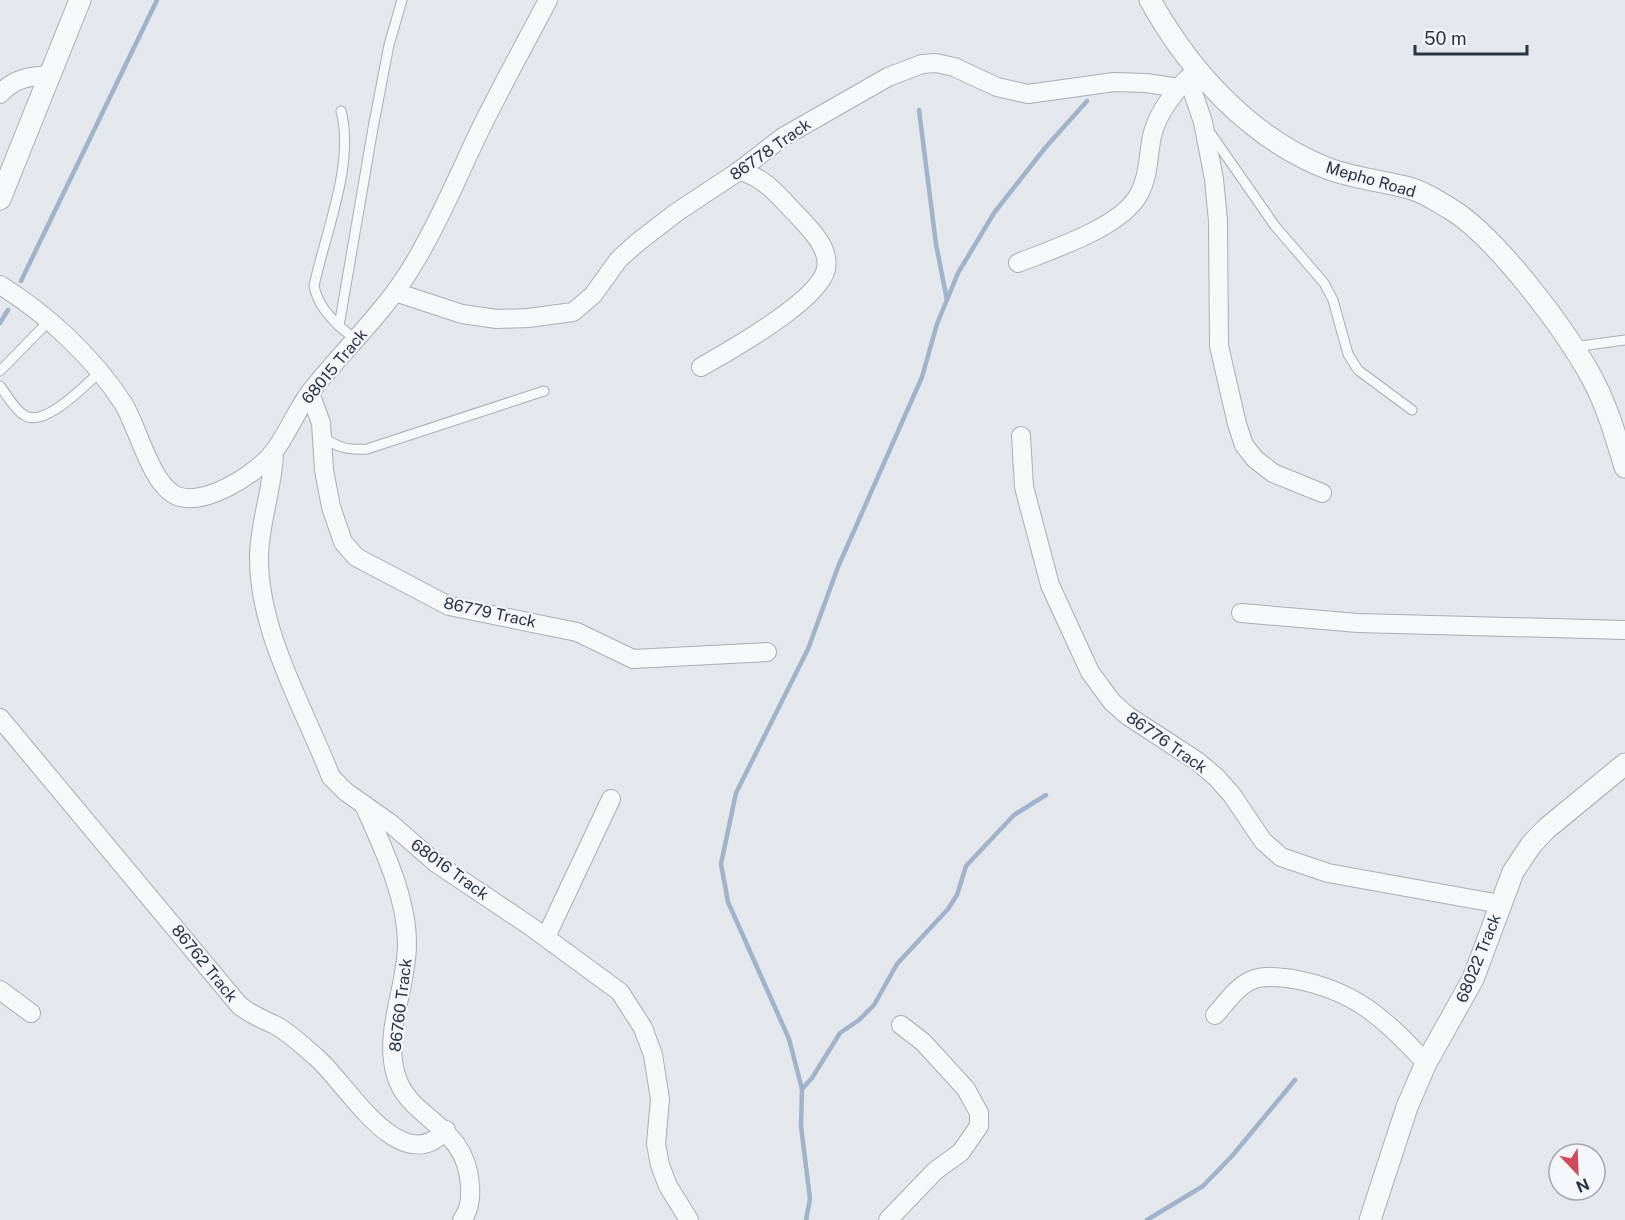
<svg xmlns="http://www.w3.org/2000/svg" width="1625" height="1220" font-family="'Public Sans',sans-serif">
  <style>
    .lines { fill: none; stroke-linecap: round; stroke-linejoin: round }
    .stream { stroke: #9fb4cc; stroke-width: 4.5 }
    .service-casing { stroke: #a9aeb7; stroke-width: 11 }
    .minor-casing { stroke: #a9aeb7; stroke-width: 20 }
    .tertiary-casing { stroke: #a9aeb7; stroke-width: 23 }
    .service { stroke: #f7f8fa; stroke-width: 9 }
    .minor { stroke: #f7f8fa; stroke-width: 18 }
    .tertiary { stroke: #f7f8fa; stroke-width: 21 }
    .labels { text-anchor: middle; stroke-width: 4.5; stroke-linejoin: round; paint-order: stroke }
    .street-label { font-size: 16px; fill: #2b3445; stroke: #f4f6f9 }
  </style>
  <rect width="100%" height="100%" fill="#e4e7ec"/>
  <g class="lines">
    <g class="stream">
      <polyline points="919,110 936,244 947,300"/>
      <polyline points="21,281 157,0"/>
      <polyline points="0,323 8,310"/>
      <polyline points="802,1089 812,1078 840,1033 859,1020 874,1005 897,964 948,909 957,895 966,866 1014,815 1046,795"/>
      <polyline points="806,1220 810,1199 801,1126 802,1089 789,1039 728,902 721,864 736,793 808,649 838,567 922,377 937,324 958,273 994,213 1045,148 1087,101"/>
      <polyline points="1147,1220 1203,1186 1232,1156 1295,1080"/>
    </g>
    <defs>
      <g id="service">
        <polyline points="1211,134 1275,226 1324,283 1333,300 1348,354 1358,370 1412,410"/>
        <path d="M339,326C327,314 318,304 314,286C325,233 355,164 341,111"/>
        <polyline points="356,340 339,326 373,128 389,45 402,0"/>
        <polyline points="1574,347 1625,340"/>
        <polyline points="0,371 48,322"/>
        <path d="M0,386C7,395 14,409 24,415C44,429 85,385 100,372"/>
        <path d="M323,437C338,448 348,450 367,449L544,391"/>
      </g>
      <g id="minor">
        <polyline points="1188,78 1203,122 1214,179 1218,221 1219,346 1237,424 1244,445 1255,459 1273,473 1322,493"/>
        <path d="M0,94C14,78 31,76 51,75"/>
        <path d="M1018,263C1053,249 1122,227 1139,194C1149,176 1148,155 1152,136C1157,115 1171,96 1185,81"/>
        <path d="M0,285C47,314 93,357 123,403C138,427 150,482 175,495C202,509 259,473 275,450C289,431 297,409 311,391C345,348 385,312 413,265C439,222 458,176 479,132C501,87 525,44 548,0"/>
        <polyline points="395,292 462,314 497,319 528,318 573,312 593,295 619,259 638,242 677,212 739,171 783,137 888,77 922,64 936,63 954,67 997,87 1028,94 1114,82 1146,83 1179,88"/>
        <path d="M701,367C729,351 819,301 826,269C830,249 812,231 800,218C781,199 766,177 739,171"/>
        <polyline points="310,393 321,423 324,470 331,507 343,542 356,557 449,606 577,632 633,659 767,652"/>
        <polyline points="1021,436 1024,487 1050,585 1090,672 1112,702 1128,716 1197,761 1216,777 1232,795 1263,841 1281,857 1328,873 1500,904"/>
        <path d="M274,452C273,488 260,520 259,556C258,631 304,708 331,777L346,792L390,823L436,863L530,926L620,992L643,1028L653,1055L660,1099L656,1144L660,1165L668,1186L689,1220"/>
        <polyline points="1241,613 1358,623 1625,630"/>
        <path d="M0,718L239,1005C251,1015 262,1019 275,1025C290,1033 303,1046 316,1057C347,1083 400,1181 446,1130"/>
        <path d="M364,805C383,848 407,897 407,944C407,987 383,1033 396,1075C409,1121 466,1123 470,1185C471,1197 469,1211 462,1220"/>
        <polyline points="546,937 611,799"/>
        <polyline points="0,990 31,1013"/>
        <path d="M1215,1015C1226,1003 1237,986 1252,980C1264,975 1280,977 1293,979C1355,990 1385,1019 1426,1063"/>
        <polyline points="888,1220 935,1171 961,1152 979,1126 979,1113 966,1089 923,1042 901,1025"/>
      </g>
      <g id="tertiary">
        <path d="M1150,0C1190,72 1251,139 1329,169C1354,178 1382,181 1409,188C1422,191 1437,201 1449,208C1495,235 1566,330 1592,378C1607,406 1616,437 1625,467"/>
        <polyline points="0,199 80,0"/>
        <polyline points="1370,1220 1407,1107 1426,1063 1473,979 1513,872 1531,845 1546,829 1625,764"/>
      </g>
    </defs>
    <use href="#service" class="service-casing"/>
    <use href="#minor" class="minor-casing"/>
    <use href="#tertiary" class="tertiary-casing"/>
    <use href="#service" class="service"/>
    <use href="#minor" class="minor"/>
    <use href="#tertiary" class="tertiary"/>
  </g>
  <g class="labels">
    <g class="street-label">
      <text transform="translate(770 149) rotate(-35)" y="6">86778 Track</text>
      <text transform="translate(1371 179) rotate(16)" y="6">Mepho Road</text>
      <text transform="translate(334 366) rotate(-50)" y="6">68015 Track</text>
      <text transform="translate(490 612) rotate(12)" y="6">86779 Track</text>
      <text transform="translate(1167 742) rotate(35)" y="6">86776 Track</text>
      <text transform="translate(450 869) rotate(36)" y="6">68016 Track</text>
      <text transform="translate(1478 958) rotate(-68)" y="6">68022 Track</text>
      <text transform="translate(205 963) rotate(51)" y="6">86762 Track</text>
      <text transform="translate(400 1005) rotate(-83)" y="6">86760 Track</text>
    </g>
  </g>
  <g transform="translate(1577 1172) rotate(157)"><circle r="28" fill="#f4f6f9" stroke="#a4a8b1" stroke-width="1.5"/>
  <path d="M0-4.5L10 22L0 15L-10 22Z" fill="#d1495b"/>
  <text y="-9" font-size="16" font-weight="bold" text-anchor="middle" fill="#2b3445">N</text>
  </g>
  <path d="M1415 45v9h112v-9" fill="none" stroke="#2b3445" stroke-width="3"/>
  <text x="1424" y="45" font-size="18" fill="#2b3445" stroke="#f4f6f9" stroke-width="4.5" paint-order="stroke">50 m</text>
</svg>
